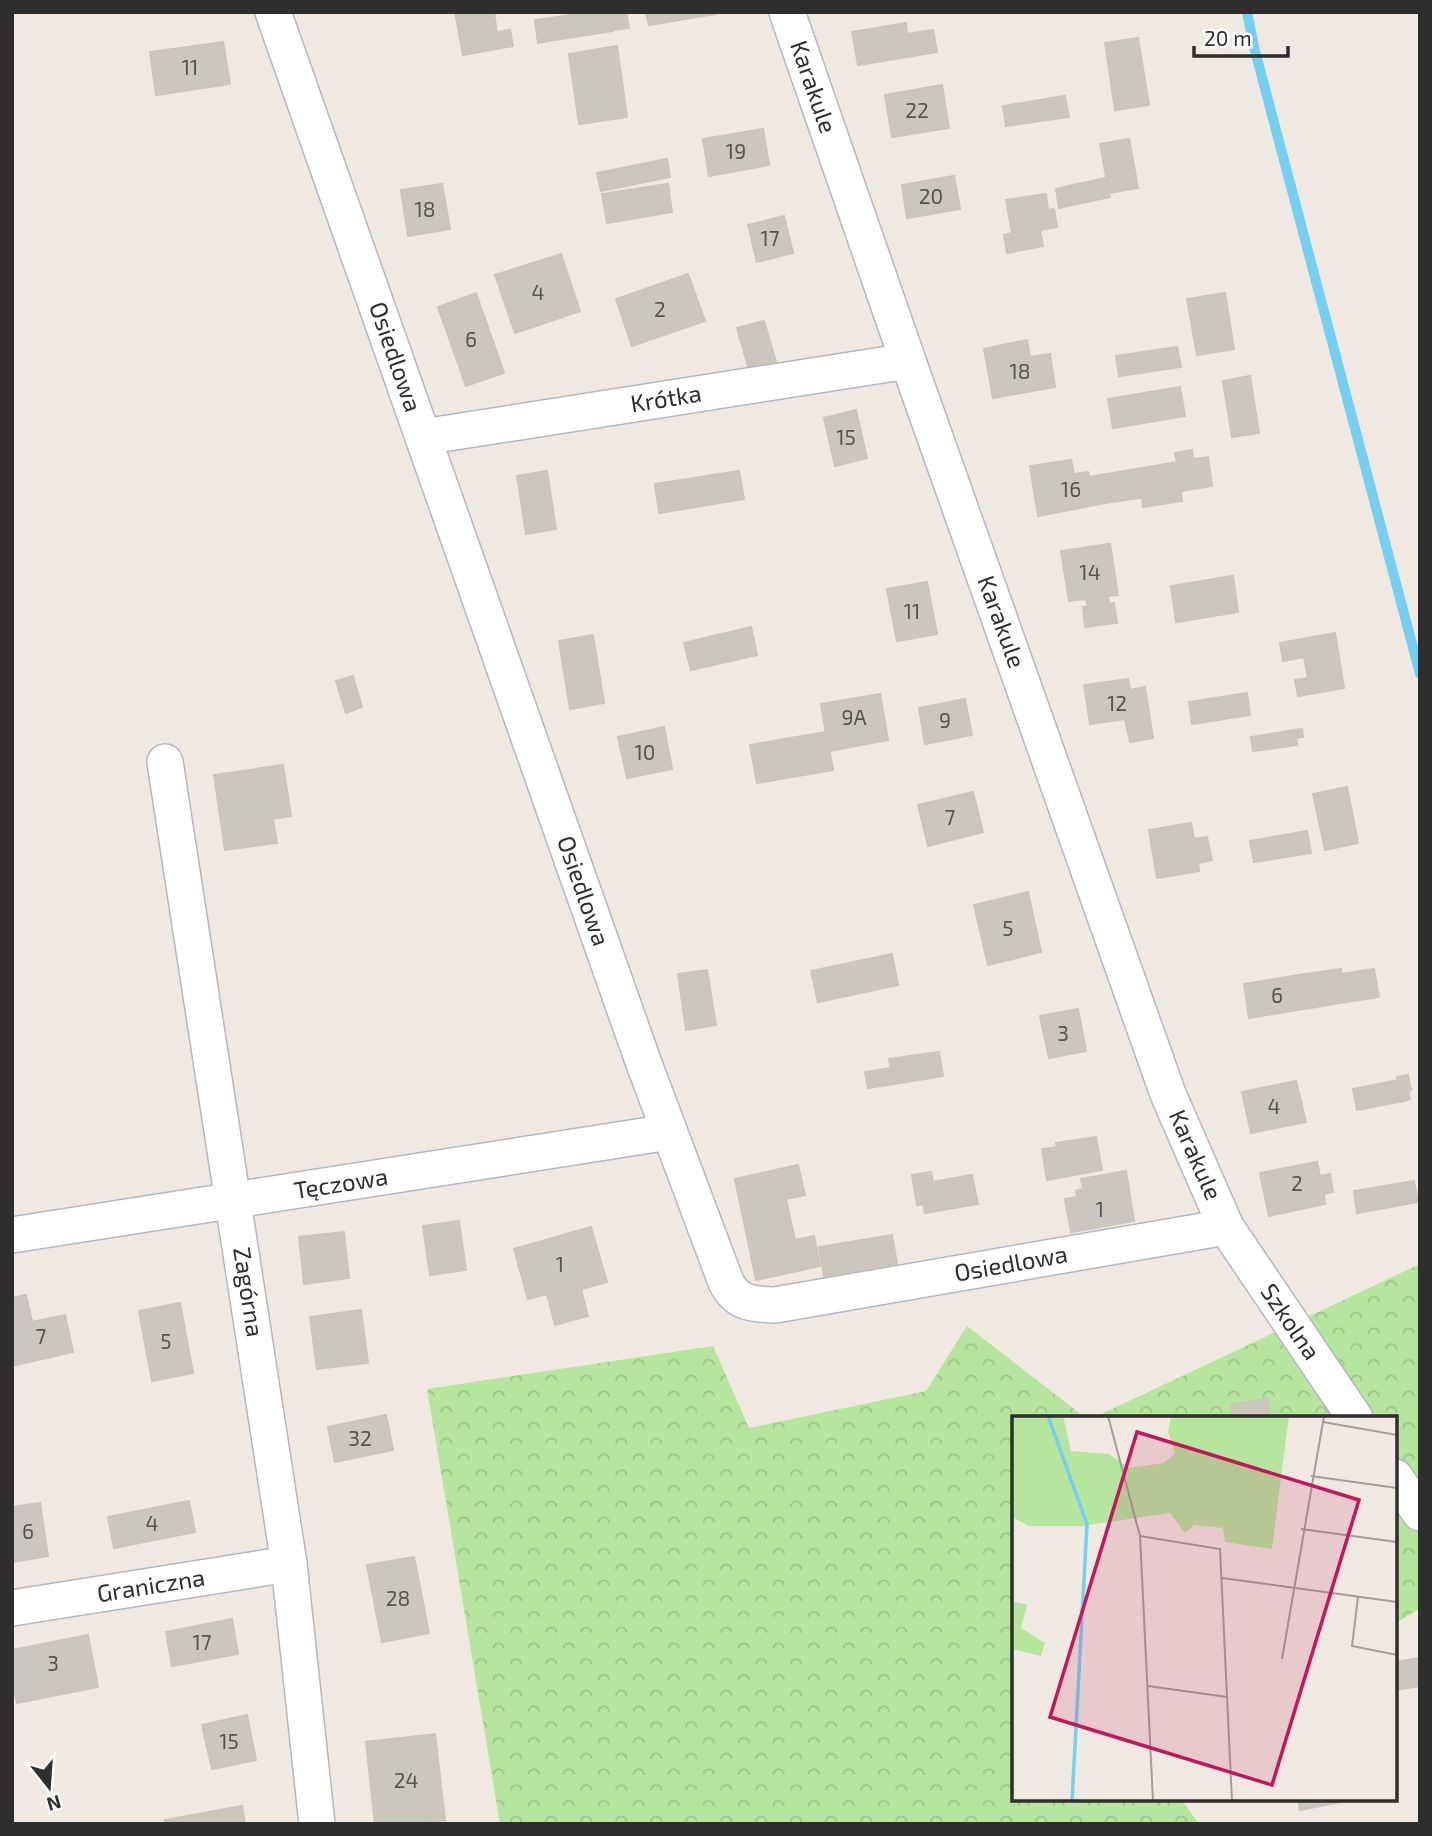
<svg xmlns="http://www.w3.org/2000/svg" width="1432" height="1836" font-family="'Exo 2',sans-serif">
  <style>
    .forest { fill: url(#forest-crowns) }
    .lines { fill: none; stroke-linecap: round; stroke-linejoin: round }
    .stream { stroke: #75cff0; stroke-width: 10 }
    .building { fill: #cbc7bf; stroke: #cbc5ba; stroke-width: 2 }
    .minor-casing { stroke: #b4b7c1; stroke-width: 38 }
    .minor { stroke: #fff; stroke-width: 35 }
    .labels { text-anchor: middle; stroke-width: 5; stroke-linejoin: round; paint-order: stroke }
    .number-label { font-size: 21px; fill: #555452 }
    .street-label { font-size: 24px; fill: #2e2e2e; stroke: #fff }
    .inset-river { fill: none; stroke: #75cff0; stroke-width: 3.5 }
    .inset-road { fill: none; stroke: #a29e99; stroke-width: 2 }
    .view { fill: #c2185b; fill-opacity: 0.15; stroke: #c2185b; stroke-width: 3.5 }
    .inset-edge { fill: none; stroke: #2e2e2e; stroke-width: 3.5 }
  </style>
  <defs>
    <pattern id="forest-crowns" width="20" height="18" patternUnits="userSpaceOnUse" patternTransform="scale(1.75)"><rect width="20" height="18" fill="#b6e59e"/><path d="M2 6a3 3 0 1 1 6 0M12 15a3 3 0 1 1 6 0" fill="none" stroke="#9dc588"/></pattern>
  </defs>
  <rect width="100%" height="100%" fill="#efe9e1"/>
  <g class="forest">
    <polygon points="1420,1264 1420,1611 1417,1610 1395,1624 1395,1418 1093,1418"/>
    <polygon points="967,1326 1086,1418 1014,1418 1014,1799 1181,1799 1199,1824 500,1824 427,1389 713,1346 749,1428 926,1391"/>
  </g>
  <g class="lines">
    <polyline class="stream" points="1247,12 1254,47 1420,674"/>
  </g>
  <g class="building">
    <polygon points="455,12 504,12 494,14 497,32 510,30 513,46 463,55"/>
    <polygon points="589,12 609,12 613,31 554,40 550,18"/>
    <polygon points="609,12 626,12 629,28 613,30"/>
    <polygon points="646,12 714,12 715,14 649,25"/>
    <polygon points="550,18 554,40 538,43 535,20"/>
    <polygon points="906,23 907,34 933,30 937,52 858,65 852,32"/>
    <polygon points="1138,38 1149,105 1115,110 1105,43"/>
    <polygon points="223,42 230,84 156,95 150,52"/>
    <polygon points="617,46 627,117 579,124 569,54"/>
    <polygon points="942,85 949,128 892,137 885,95"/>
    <polygon points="1065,96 1069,117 1006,126 1003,106"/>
    <polygon points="763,129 769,165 709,176 703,139"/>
    <polygon points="1129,139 1138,188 1109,193 1100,144"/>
    <polygon points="667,159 670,177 601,191 597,173"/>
    <polygon points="954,176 960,209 907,218 902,185"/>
    <polygon points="1106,178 1110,197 1072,205 1068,186"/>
    <polygon points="442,184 450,229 408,236 401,190"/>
    <polygon points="668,184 672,212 607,223 602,194"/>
    <polygon points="1068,186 1072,205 1059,208 1056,189"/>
    <polygon points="1046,194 1048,210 1054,209 1057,227 1040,230 1043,246 1007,253 1004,235 1012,233 1006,200"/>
    <polygon points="784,216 793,253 757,262 748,225"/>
    <polygon points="561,254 580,311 515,333 495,275"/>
    <polygon points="688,274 705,321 632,346 616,299"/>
    <polygon points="476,293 504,373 466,386 438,307"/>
    <polygon points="1225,293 1234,349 1197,355 1187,299"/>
    <polygon points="764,321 776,362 749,370 737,328"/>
    <polygon points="1027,340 1030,357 1050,354 1055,387 993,398 984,349"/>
    <polygon points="1177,347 1181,367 1119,376 1116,356"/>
    <polygon points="1250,376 1259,433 1232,437 1223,381"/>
    <polygon points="1180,387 1185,416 1113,428 1108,399"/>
    <polygon points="856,410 867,458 835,466 824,418"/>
    <polygon points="1192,450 1193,459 1208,457 1212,486 1181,491 1182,501 1143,507 1142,498 1140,498 1136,469 1177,462 1175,453"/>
    <polygon points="1071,460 1074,474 1088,472 1089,477 1107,474 1111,502 1038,516 1030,466"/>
    <polygon points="1136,469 1140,498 1111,502 1107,474"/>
    <polygon points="547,471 556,529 526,534 517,476"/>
    <polygon points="739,471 744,499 659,513 655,484"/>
    <polygon points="1110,544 1118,595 1108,596 1109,604 1114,603 1117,623 1085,627 1083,607 1088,607 1086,599 1069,601 1061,551"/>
    <polygon points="1233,576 1238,612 1176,622 1171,586"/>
    <polygon points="927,582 937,634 897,641 887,589"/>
    <polygon points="751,627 757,655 691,670 684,643"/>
    <polygon points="1335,633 1344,688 1298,696 1295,680 1308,678 1304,657 1283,661 1280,643"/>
    <polygon points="593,635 604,703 570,709 559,641"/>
    <polygon points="353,676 362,707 346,713 336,681"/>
    <polygon points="1128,679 1130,690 1145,687 1153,738 1130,742 1125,719 1090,724 1084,685"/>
    <polygon points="1247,693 1250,715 1192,724 1189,702"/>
    <polygon points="880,694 888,740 829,751 821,704"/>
    <polygon points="965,699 972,735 925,744 919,708"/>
    <polygon points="664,727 672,769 627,778 618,737"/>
    <polygon points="1302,729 1303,737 1296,738 1297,745 1253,751 1251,737"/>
    <polygon points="826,732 833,770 757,783 750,745"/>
    <polygon points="283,765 291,816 273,819 277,843 225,850 214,775"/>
    <polygon points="1347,787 1358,843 1325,850 1313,794"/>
    <polygon points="973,792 983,832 928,846 918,805"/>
    <polygon points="1191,823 1194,839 1207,837 1212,860 1198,863 1199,871 1157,878 1149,830"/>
    <polygon points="1307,831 1311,853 1254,862 1250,841"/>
    <polygon points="1028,892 1041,952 988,965 974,905"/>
    <polygon points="892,954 898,985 818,1002 811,971"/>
    <polygon points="1341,969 1346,1002 1310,1008 1305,974"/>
    <polygon points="1374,969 1379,997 1346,1002 1341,974"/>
    <polygon points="707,970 716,1025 686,1030 678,974"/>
    <polygon points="1305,974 1310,1008 1249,1018 1244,984"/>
    <polygon points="1078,1009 1086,1051 1049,1058 1040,1016"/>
    <polygon points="939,1052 943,1076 894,1084 889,1059"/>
    <polygon points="891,1068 894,1084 868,1088 865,1072"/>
    <polygon points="1408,1075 1411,1090 1409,1090 1410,1099 1404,1101 1397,1077"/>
    <polygon points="1399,1080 1404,1101 1357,1110 1353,1089"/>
    <polygon points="1296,1081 1306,1122 1251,1133 1242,1092"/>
    <polygon points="1096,1137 1102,1170 1047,1180 1042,1149 1057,1147 1056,1143"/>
    <polygon points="1317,1162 1320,1176 1330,1174 1333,1192 1324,1194 1325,1204 1269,1216 1260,1173"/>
    <polygon points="798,1165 805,1195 786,1199 795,1240 814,1236 820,1266 756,1280 735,1179"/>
    <polygon points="1126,1171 1134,1221 1071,1232 1065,1199 1077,1197 1076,1191 1083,1189 1081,1179"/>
    <polygon points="931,1172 933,1182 972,1175 976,1195 917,1205 912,1175"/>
    <polygon points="1414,1181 1418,1202 1357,1213 1354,1191"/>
    <polygon points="976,1195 978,1204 925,1213 923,1203"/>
    <polygon points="459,1221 466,1270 430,1275 423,1226"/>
    <polygon points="591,1227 607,1282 581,1289 588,1316 555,1325 547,1294 528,1299 514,1249"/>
    <polygon points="344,1232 349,1278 304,1284 299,1237"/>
    <polygon points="892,1235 897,1264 824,1276 819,1247"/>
    <polygon points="26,1295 32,1322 65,1315 73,1352 12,1366 12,1298"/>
    <polygon points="180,1303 193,1373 152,1381 139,1311"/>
    <polygon points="361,1310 368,1363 317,1369 310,1317"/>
    <polygon points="1267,1398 1271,1418 1234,1418 1231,1405"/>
    <polygon points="386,1415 393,1450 335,1462 328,1427"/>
    <polygon points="189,1501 195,1532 114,1548 108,1517"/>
    <polygon points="40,1503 48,1556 12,1562 12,1507"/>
    <polygon points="414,1557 429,1633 382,1642 367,1565"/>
    <polygon points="232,1619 238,1654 172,1666 166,1632"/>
    <polygon points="88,1635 98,1687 17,1703 12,1677 12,1650"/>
    <polygon points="1420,1658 1420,1686 1395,1690 1395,1662"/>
    <polygon points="247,1715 256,1760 212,1769 202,1725"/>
    <polygon points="435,1734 445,1820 409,1824 375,1824 366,1742"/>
    <polygon points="1298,1799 1352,1799 1352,1800 1300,1810"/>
    <polygon points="242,1806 245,1824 166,1824 165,1820"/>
  </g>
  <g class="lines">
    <defs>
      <g id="minor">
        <path d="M273,12L643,1061L726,1282C737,1304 752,1304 775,1305L1226,1227"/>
        <polyline points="787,12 908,361 1168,1094 1226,1227 1355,1418"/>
        <polyline points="423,437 908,361"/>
        <polyline points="165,762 289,1564 317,1824"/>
        <polyline points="12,1235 669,1132"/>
        <polyline points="1395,1477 1420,1513"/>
        <polyline points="12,1608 289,1564"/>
      </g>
    </defs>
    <use href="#minor" class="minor-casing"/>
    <use href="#minor" class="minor"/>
  </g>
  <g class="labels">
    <g class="number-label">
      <text x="190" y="75">11</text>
      <text x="917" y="118">22</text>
      <text x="736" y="159">19</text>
      <text x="931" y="204">20</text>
      <text x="425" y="217">18</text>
      <text x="770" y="246">17</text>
      <text x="538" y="300">4</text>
      <text x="660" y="317">2</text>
      <text x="471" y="347">6</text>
      <text x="1020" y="379">18</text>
      <text x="846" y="445">15</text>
      <text x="1071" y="497">16</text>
      <text x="1090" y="580">14</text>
      <text x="912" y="619">11</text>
      <text x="1117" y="711">12</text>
      <text x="854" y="725">9A</text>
      <text x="945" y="728">9</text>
      <text x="645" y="760">10</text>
      <text x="950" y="825">7</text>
      <text x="1008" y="936">5</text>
      <text x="1277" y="1003">6</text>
      <text x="1063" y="1041">3</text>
      <text x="1274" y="1114">4</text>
      <text x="1297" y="1191">2</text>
      <text x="1100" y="1217">1</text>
      <text x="560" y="1272">1</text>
      <text x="41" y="1344">7</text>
      <text x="166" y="1349">5</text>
      <text x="360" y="1446">32</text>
      <text x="152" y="1531">4</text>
      <text x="28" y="1539">6</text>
      <text x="398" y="1606">28</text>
      <text x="202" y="1650">17</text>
      <text x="53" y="1671">3</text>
      <text x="229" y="1749">15</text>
      <text x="406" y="1788">24</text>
    </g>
    <g class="street-label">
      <text transform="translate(813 87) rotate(71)" y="8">Karakule</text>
      <text transform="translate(395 357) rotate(71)" y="8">Osiedlowa</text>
      <text transform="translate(666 399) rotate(-9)" y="8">Krótka</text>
      <text transform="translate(1001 622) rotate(70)" y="8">Karakule</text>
      <text transform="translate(583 891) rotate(71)" y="8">Osiedlowa</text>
      <text transform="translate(1195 1155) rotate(66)" y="8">Karakule</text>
      <text transform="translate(341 1184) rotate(-9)" y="8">Tęczowa</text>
      <text transform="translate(1011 1264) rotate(-10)" y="8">Osiedlowa</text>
      <text transform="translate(248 1292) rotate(81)" y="8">Zagórna</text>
      <text transform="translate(1290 1322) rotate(56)" y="8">Szkolna</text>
      <text transform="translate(151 1586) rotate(-9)" y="8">Graniczna</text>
    </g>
  </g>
  <g transform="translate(1012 1416)">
    <rect width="385" height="385" fill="#efe9e1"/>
    <path d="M0,0H51L59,35L97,38L117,52L151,47L163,38L156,16L159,0H277L260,133L213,126L211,112L182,109L173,117L158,97L70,110H17L0,101ZM0,185L15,189L9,212L33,227L29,240L0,233Z" fill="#b6e59e"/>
    <path class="inset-river" d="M36,0L75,108L60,385"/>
    <path class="inset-road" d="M96,0L128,120L141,385M311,6L385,19M299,60L385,72M289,113L385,126M128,120L208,133L220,385M210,162L385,186M346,181L340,230L385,239M270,243L312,0M136,270L215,281"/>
    <path class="view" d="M125,16L347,84L260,369L38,301Z"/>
    <rect width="385" height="385" class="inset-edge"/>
  </g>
  <rect width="1432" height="1836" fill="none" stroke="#2e2e2e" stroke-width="28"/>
  <g transform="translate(49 1787) rotate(163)" stroke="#ffffff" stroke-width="5" paint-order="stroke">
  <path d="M0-5L12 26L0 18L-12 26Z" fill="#2e2e2e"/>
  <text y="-10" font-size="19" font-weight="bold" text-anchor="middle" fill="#2e2e2e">N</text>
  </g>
  <path d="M1194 46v10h94v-10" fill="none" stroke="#2e2e2e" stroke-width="3.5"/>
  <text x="1204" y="46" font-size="21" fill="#2e2e2e" stroke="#ffffff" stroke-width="5" paint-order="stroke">20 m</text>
</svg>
